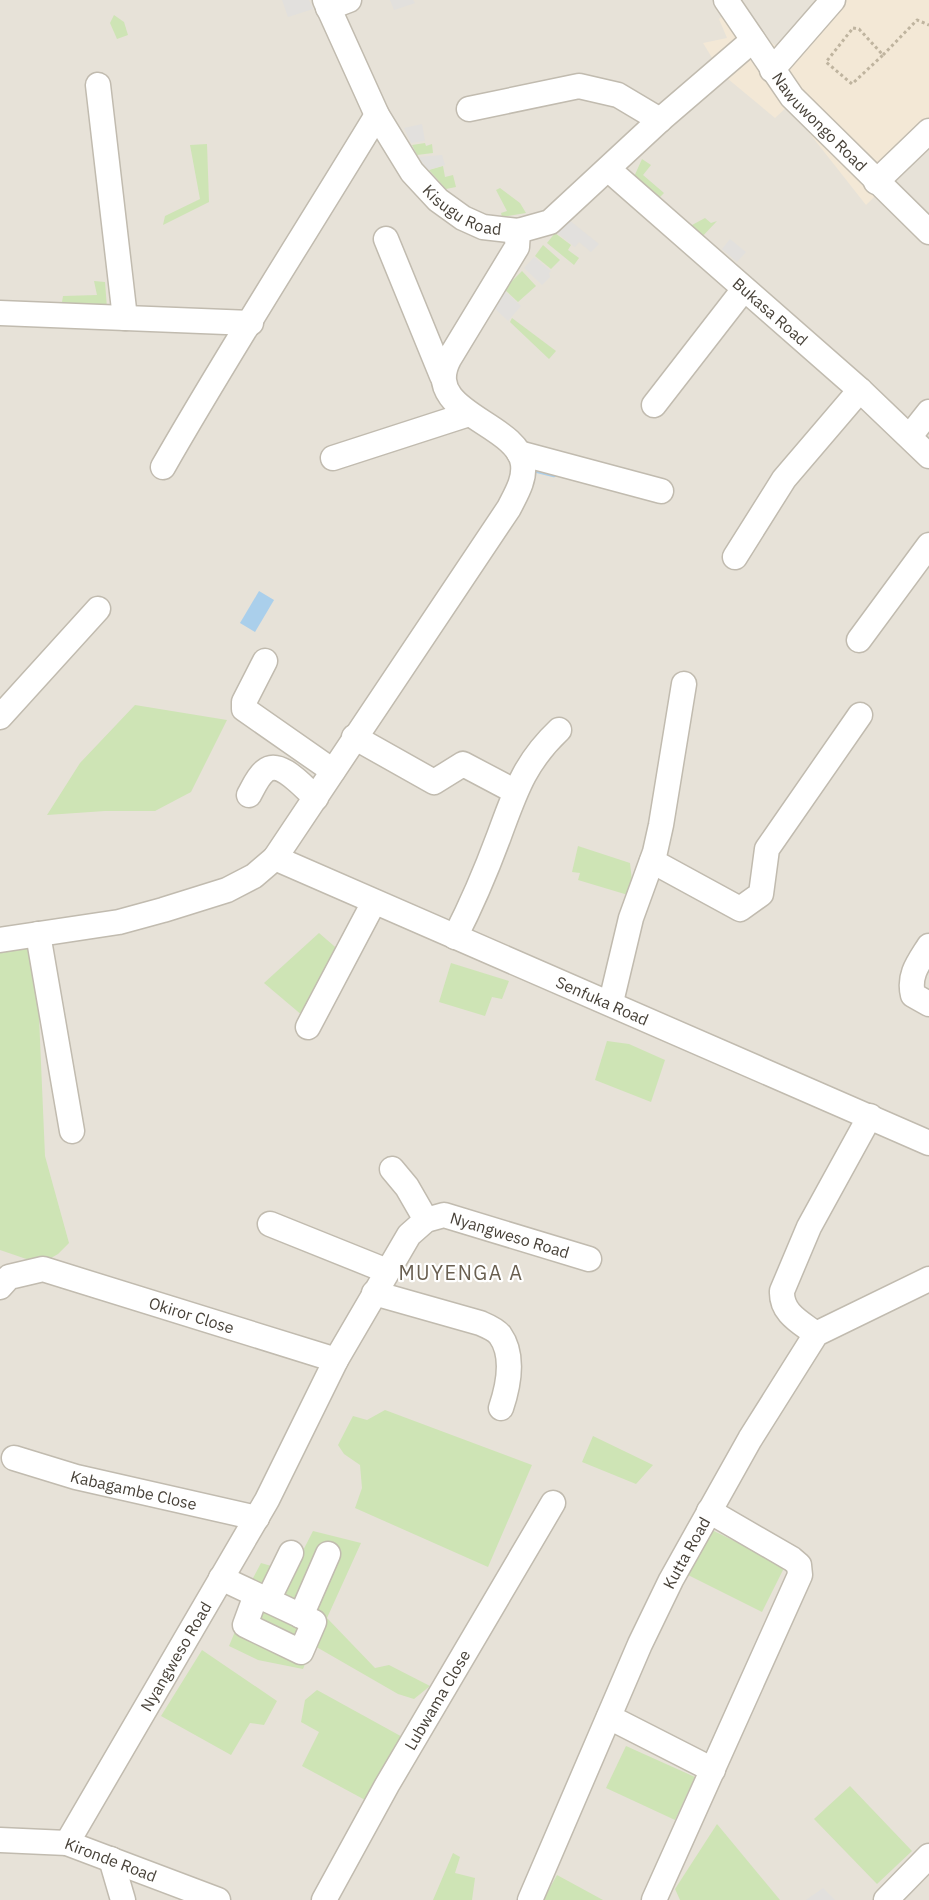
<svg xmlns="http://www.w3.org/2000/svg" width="929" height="1900" font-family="'IBM Plex Sans',sans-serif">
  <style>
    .residential { fill: #e7e2d8 }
    .commercial { fill: #f3e8d6 }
    .green { fill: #cee4b5 }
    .parking { fill: #e2e0dd }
    .water { fill: #aacfeb }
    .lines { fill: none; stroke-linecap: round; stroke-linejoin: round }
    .stream { stroke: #aacfeb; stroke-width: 4.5 }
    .minor-casing { stroke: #c1bbaf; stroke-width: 27 }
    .path { stroke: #bfb49f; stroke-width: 3; stroke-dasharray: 3 3; stroke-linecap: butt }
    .minor { stroke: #fff; stroke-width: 24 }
    .labels { text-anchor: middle; stroke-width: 4.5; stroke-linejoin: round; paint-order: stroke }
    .street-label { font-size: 16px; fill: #474138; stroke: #fff }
    .quarter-label { font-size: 20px; letter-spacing: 1.5px; fill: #695f50; stroke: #fff }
  </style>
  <rect width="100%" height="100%" fill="#f3f0e9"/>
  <rect class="residential" x="0" y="0" width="929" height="1900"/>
  <polygon class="commercial" points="838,0 929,0 929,143 866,205 788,106 775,118 722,74 703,43 727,38 719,19 738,1 760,34 789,56"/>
  <g class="green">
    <polygon points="114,15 124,22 128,35 117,39 110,23"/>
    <polygon points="425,143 426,146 432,144 433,153 417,155 412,145"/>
    <polygon points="207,144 209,202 163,225 165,216 200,199 190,145"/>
    <polygon points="642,159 651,165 643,175 664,193 657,200 633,179"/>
    <polygon points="443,166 445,177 453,175 456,187 446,189 429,170"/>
    <polygon points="500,188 520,203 526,213 502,217 501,213 507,211 496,190"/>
    <polygon points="705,218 711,223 717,221 700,239 693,233 692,225"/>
    <polygon points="555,233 571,245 568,250 579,258 574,265 547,243"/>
    <polygon points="543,245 560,260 551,269 535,256"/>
    <polygon points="522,271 536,286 518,302 504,289"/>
    <polygon points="94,281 105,282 107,308 61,308 63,296 97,295"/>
    <polygon points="512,318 556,351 549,359 510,322"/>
    <polygon points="135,705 227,720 191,792 155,811 105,811 47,815 80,763"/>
    <polygon points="578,846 630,863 632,881 628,895 578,880 580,873 572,872"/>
    <polygon points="319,933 341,952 303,1016 264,983"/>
    <polygon points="36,947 45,1156 69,1243 58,1254 41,1264 0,1250 0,952"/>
    <polygon points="451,963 509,981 502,999 492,997 485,1016 439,1002"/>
    <polygon points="607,1041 629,1044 665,1060 651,1102 595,1080"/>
    <polygon points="385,1410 532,1465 488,1567 355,1508 362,1488 360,1465 344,1454 338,1445 353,1416 367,1420"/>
    <polygon points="593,1436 653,1465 636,1484 582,1462"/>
    <polygon points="706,1527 785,1566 762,1612 684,1573"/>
    <polygon points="313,1531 361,1543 327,1618 375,1668 389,1665 430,1686 414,1699 398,1694 313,1645 303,1669 258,1660 229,1646 239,1622 245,1593 261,1563 292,1572"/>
    <polygon points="202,1650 277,1701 264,1725 250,1723 231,1755 161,1716"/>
    <polygon points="317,1690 406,1739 367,1801 302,1766 319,1732 301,1722 305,1700"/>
    <polygon points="626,1746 695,1777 675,1820 606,1788"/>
    <polygon points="850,1786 912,1851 877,1884 814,1819"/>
    <polygon points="717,1824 780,1900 680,1900 675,1889"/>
    <polygon points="453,1853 460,1857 455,1873 475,1878 472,1900 433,1900"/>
    <polygon points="557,1875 603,1900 543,1900"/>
  </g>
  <g class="parking">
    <polygon points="282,0 309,0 313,9 288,17"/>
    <polygon points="390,0 413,0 415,3 394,10"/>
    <polygon points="422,124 425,141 411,143 404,128"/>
    <polygon points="442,155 445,165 428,170 418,157"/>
    <polygon points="569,220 599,244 591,252 579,242 575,247 556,232"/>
    <polygon points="730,239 746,252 737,262 722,249"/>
    <polygon points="534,257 551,271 549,273 550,277 542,285 524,268"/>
    <polygon points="504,290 521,306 508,321 490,304"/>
    <polygon points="823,1888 835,1900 806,1900"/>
  </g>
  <polygon class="water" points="259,591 274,600 255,632 240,623"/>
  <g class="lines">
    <polyline class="stream" points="530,469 554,475"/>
    <defs>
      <g id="minor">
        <path id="s1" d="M325,0L377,115L412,172L438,200L463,218L483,227L518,231L550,222L660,120L753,40"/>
        <path id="s2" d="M726,0L792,97L929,232"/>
        <polyline points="328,8 349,0"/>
        <polyline points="772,70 833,0"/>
        <polyline points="98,85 125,318"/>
        <polyline points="469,109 579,86 618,95 660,120"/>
        <path id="s3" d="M608,169L860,390L929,456"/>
        <polyline points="876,182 929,131"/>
        <polyline points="386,239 442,376"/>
        <polyline points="0,313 251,323"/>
        <polyline points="654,405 744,289"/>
        <polyline points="910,436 929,412"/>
        <polyline points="519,453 661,491"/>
        <polyline points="333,458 469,414"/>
        <path d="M163,467C231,348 306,232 377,115"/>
        <polyline points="735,557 784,479 860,390"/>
        <polyline points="859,640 929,545"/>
        <polyline points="265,661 244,702 244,709 333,771"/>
        <polyline points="0,717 98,609"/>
        <polyline points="354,737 434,782 463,764 514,791"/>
        <path d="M249,795C253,788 258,776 265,771C280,758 305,789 316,798"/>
        <path id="s4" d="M275,858L929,1143"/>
        <polyline points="652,861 740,909 761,894 767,849 860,715"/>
        <polyline points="38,934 72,1131"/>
        <path d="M455,937C472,904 486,871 499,836C515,793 524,763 559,730"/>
        <path d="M0,940L119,922L163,910L227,890L254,876L275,858L509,508C516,494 525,480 523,464C517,422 421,413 449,359L517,247L518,231"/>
        <path d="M929,946C919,962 908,975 913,995L929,1004"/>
        <polyline points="611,1002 631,918 655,852 661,825 684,684"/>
        <polyline points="308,1027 374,902"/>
        <polyline points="392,1169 407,1187 426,1220"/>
        <polyline points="270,1224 387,1271"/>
        <path id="s5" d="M0,1287L9,1277L43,1269L336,1360"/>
        <path d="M374,1293L480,1323C487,1326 495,1329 500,1335C515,1356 508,1387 501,1408"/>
        <path d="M816,1334C800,1322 781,1313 782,1291L809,1227L870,1116"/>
        <path id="s6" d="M14,1458L76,1477L257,1518"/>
        <polyline points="221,1578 314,1622 301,1652 245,1625 256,1595"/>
        <polyline points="268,1600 291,1553"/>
        <polyline points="301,1616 328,1554"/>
        <polyline points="609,1717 713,1770"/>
        <path id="s7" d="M0,1840L67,1843L218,1900"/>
        <path id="s8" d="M67,1843L267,1500L336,1360L409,1235L426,1220L444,1215L589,1259"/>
        <polyline points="111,1859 123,1900"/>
        <path id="s9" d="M324,1900L387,1785L553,1503"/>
        <path id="s10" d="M530,1900L640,1644L671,1580L750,1439L816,1334L929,1279"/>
        <polyline points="654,1900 800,1575 799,1565 792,1559 709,1511"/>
        <polyline points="886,1900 929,1856"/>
      </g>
    </defs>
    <use href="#minor" class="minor-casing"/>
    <g class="path">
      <polygon points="853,28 859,29 883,55 852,84 826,62"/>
      <polyline points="883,55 917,20 929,25"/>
    </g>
    <use href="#minor" class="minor"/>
  </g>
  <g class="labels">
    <g class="street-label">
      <text dy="6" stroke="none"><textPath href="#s2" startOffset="154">Nawuwongo Road</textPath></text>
      <text dy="6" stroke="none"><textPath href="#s1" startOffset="258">Kisugu Road</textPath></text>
      <text dy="6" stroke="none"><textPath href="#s3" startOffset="216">Bukasa Road</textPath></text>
      <text dy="6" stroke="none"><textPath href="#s4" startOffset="357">Senfuka Road</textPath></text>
      <text dy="6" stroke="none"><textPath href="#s8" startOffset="808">Nyangweso Road</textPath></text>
      <text dy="6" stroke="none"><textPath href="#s5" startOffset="204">Okiror Close</textPath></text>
      <text dy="6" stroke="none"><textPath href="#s6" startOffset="124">Kabagambe Close</textPath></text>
      <text dy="6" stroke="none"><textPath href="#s10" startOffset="381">Kutta Road</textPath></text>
      <text dy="6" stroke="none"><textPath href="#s8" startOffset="216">Nyangweso Road</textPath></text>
      <text dy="6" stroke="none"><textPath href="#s9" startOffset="230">Lubwama Close</textPath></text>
      <text dy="6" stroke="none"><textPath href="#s7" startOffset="114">Kironde Road</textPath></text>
    </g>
    <g class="quarter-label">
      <text x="461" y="1280">MUYENGA A</text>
    </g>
  </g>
</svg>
